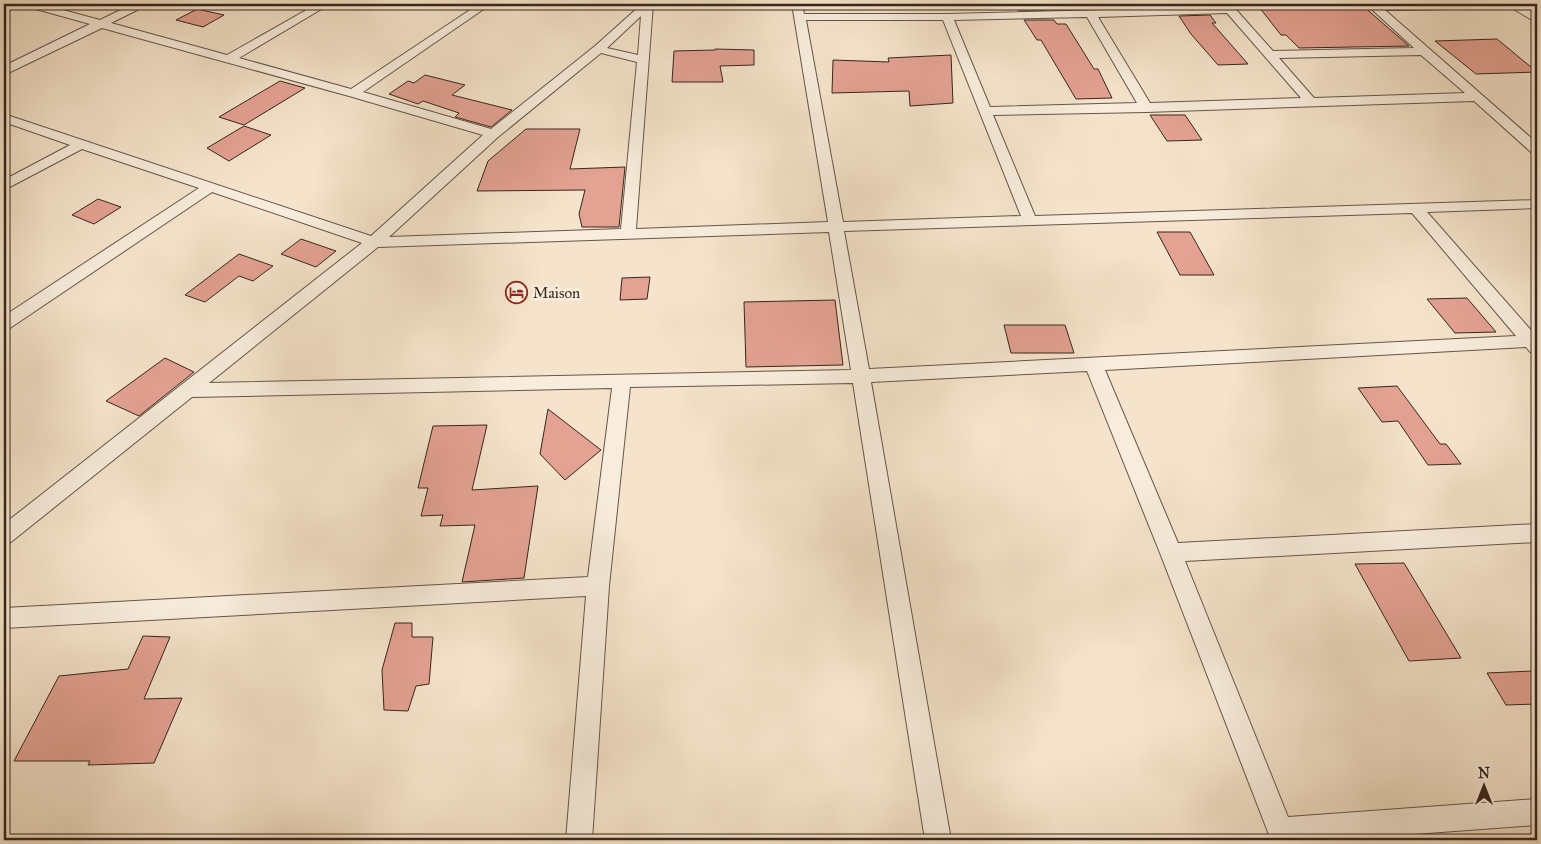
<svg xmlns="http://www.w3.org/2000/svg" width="1541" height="844" font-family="'IM FELL Great Primer',serif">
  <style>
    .building { fill: #e4a293; stroke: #36251d }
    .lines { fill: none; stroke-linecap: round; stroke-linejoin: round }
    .street-casing { stroke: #665548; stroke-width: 2 }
    .street { fill: #f8eddd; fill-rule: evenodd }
    .labels { text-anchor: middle; stroke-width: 5; stroke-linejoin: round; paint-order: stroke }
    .poi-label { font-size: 15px; fill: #36251d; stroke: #f8eddd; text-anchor: start }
  </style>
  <rect width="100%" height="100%" fill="#f5e4cb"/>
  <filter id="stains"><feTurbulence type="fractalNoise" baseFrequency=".004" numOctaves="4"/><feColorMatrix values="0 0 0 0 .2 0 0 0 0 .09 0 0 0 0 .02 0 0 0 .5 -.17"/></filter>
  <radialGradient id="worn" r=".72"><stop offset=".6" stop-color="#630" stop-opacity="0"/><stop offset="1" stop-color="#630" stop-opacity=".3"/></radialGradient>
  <g class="building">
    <polygon points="1014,4 1043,4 1047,10 1018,10"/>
    <polygon points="1264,4 1330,4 1330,7 1363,6 1409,46 1299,48 1286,35 1281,35 1259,7 1267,7"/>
    <polygon points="197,9 224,15 203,27 176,20"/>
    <polygon points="1210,15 1216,23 1212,23 1248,64 1218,65 1191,34 1179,16"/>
    <polygon points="1024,20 1054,20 1057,24 1066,24 1094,69 1098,69 1112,98 1076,99 1041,40 1037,40"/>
    <polygon points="1497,39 1537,72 1476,74 1435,41"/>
    <polygon points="715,49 754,50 754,65 720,66 723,82 672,82 674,51 715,50"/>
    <polygon points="951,55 953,103 910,106 909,91 832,93 833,60 889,62 888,58"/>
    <polygon points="425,75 465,85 452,95 512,110 491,127 455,117 459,113 423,101 418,104 389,94 408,81 414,83"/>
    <polygon points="280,81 305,88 244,125 219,117"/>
    <polygon points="1150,115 1185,115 1202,140 1167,141"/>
    <polygon points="244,126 271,135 229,161 207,148"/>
    <polygon points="526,129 580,129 570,169 625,167 619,227 582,227 579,214 585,190 477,191 488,161"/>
    <polygon points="98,199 121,207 94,224 72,215"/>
    <polygon points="1157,232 1190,232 1214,275 1180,275"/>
    <polygon points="301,239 336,251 316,267 281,254"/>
    <polygon points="239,254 273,266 253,281 239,276 205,302 185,295"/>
    <polygon points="650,277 647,299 620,300 622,278"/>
    <polygon points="1467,298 1496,332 1455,333 1427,299"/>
    <polygon points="835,300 843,365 746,367 744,302"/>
    <polygon points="1004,325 1065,325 1074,353 1011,353"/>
    <polygon points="165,358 194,372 139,416 106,401"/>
    <polygon points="1397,386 1440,444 1446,444 1461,464 1428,465 1398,421 1382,422 1358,388"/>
    <polygon points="548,409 601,450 565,480 540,454"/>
    <polygon points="487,425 472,490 538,486 524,578 462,582 475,525 440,526 443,515 421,516 428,488 418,488 433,426"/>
    <polygon points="1404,563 1461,658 1409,661 1355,564"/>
    <polygon points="395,623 412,623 412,637 433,637 429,684 416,686 408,711 384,710 382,670"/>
    <polygon points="143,636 170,637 144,699 182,698 154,763 88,765 90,761 14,761 59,676 128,669"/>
    <polygon points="1533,671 1537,678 1537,704 1506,705 1487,673"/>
  </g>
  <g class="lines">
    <defs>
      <path id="street" d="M24,4H41L100,20L133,4H146L145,6L111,23L227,55L317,4H330L239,58L351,89L479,4H491L363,92L491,129L595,46L642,4H653L636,229L828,222L792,4H802L804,14H947L1222,7L1220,4H1231L1273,51L1414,48L1366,4H1537V7H1526L1537,15V23L1512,8L1385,10L1537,143V154L1532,153L1474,101L1146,112L993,115L1035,216L1537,200V208L1427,212L1537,337V354L1530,352L1526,347L1105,370L1178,543L1537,524V542L1185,561L1288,817L1537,799V825L1333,840H1271L1160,553L1087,371L871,382L951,840H925L853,383L630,387L609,586L592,840H566L586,596L4,628V608L588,577L612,388L192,397L11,542L4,545V524L362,243L212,192L10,328L4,330V316L199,188L82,149L4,190V180L70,145L4,122V114L371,236L483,135L349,96L102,28L4,75V66L90,24L25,6ZM1227,13L1301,98L1150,103L1098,17ZM641,16L638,55L607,48ZM1087,17L1137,103L990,107L954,20ZM806,20H943L1021,216L843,222ZM601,53L637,62L621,229L389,237L498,137ZM1421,55L1465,93L1314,98L1279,58ZM1412,213L1516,336L869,369L844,231ZM829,232L851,370L209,383L378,247Z"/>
    </defs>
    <use href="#street" class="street-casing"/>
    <use href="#street" class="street"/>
  </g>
  <defs>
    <symbol id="hotel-ring" viewBox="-11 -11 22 22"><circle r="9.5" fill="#f8eddd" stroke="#8f2418" stroke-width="1.5"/><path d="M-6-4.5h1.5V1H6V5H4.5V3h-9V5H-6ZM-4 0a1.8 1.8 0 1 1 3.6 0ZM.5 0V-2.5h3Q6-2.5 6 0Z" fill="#8f2418"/></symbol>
  </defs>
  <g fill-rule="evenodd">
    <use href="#hotel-ring" x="504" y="280" width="25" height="25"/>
  </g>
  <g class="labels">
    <g class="poi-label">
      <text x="533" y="298">Maison</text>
    </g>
  </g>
  <rect width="1541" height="844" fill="none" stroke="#f5e4cb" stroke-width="20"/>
  <rect x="5" y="5" width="1531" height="834" fill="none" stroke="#36251d" stroke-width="2.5"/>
  <rect x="10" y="10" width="1521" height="824" fill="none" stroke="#36251d"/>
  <g transform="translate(1484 786)" stroke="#f8eddd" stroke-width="4" paint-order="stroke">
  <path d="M0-4L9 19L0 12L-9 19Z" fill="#36251d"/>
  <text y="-8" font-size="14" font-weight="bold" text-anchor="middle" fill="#36251d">N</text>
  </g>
  <rect width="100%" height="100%" filter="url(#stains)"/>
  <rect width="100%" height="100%" fill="url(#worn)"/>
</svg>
